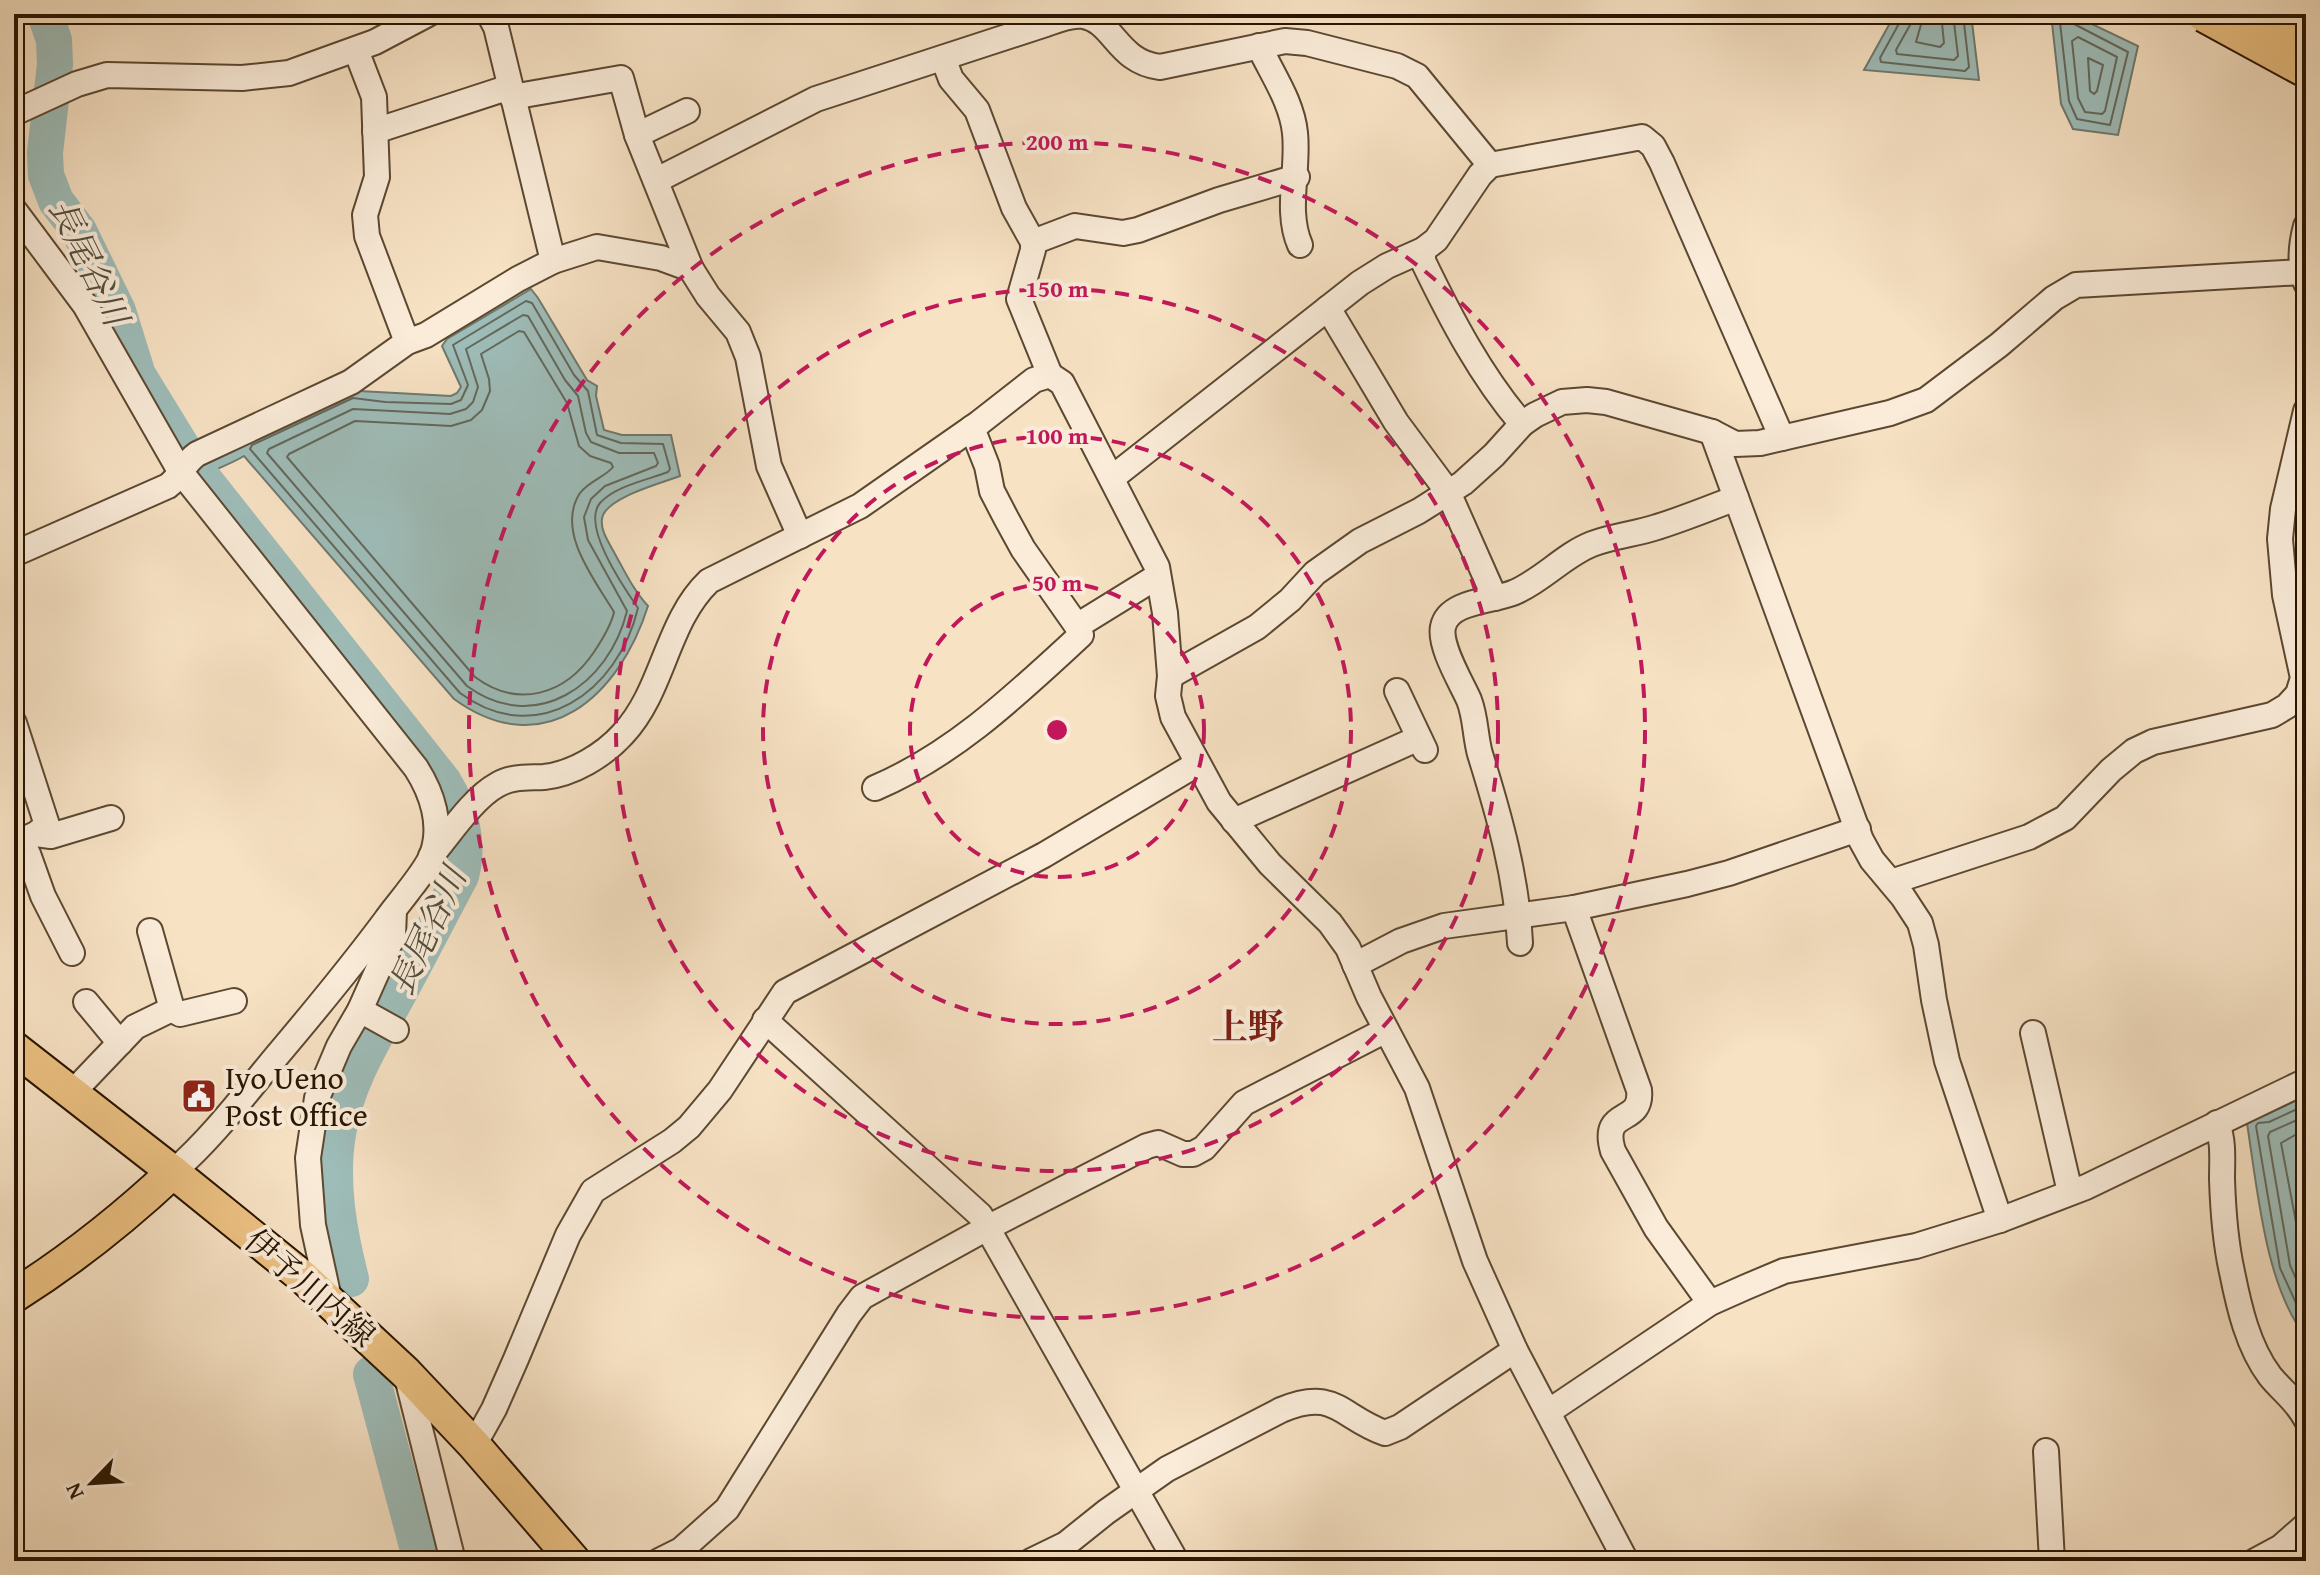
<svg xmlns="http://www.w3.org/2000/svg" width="2320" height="1575" font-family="'Gentium Book Plus','Noto Serif JP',serif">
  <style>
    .water { fill: #9ebdb9; stroke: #6f796f; stroke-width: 2 }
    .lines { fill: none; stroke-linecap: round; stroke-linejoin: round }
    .shore { stroke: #63685c; stroke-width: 2 }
    .river { stroke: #9ebdb9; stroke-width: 36 }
    .minor-casing { stroke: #5c4831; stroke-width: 28 }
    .major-casing { stroke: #281400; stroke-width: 36 }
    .minor { stroke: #faecd9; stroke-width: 24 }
    .major { stroke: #ecc182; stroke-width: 32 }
    .highway-bridge-casing { stroke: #281400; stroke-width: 40; stroke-linecap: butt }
    .highway-bridge { stroke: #ecc182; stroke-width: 36 }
    .ring { fill: none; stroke: #c2185b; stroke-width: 4; stroke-dasharray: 14 10 }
    .labels { text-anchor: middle; stroke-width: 8; stroke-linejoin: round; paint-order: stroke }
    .poi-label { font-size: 32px; fill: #281400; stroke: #faecd9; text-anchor: start }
    .street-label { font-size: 32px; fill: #281400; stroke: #faecd9 }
    .water-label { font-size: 34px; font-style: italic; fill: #514f41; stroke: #faecd9 }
    .quarter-label { font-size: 36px; font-weight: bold; fill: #7a1f14; stroke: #faecd9 }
    .centre { fill: #c2185b; stroke: #faecd9; stroke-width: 4 }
    .ring-label { font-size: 24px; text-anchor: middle; font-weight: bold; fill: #c2185b; stroke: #faecd9; stroke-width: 8; stroke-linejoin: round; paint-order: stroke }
  </style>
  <rect width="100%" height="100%" fill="#f7e2c4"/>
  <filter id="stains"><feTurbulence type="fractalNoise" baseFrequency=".0025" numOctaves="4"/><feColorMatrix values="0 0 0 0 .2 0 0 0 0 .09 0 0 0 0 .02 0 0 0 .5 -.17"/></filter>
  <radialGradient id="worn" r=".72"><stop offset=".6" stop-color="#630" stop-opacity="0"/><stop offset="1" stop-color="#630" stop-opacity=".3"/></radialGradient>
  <g class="water">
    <polygon points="1895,14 1971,14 1979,80 1864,70"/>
    <polygon points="2051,14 2071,14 2138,46 2118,135 2073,129 2061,104"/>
    <path d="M531,289L538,298L587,380L597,386L596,396L604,430L622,435H671L680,476C662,483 604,498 602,519C600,531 610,544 615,554C625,572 634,591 648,606C620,695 545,765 454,699L244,456C229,465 214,469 200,478L195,471L200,464L356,387L359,391L451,396L457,393L461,387L442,346L447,339Z"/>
    <path d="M2306,1096V1337C2264,1285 2257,1183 2246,1117L2254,1114L2265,1115Z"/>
  </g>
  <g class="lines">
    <g class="shore">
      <polyline points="1901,14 1901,20 1880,58 1881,62 1965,71 1969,67 1963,14"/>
      <polyline points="1912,14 1910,25 1896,50 1897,54 1954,60 1958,56 1953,14"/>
      <polyline points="1924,14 1916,42 1940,47 1944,43 1941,14"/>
      <polyline points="2059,14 2069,101 2077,119 2110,125 2128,52 2074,24 2070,14"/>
      <polygon points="2078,37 2117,57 2105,111 2102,114 2085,112 2078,98 2072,41"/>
      <polygon points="2088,58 2103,65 2097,91 2094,94 2090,91"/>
      <path d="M526,301L532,303L574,375L588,391L597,435L621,443L663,444L670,469L668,472C647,480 615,486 600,503C581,526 624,588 638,608C618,692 537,750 460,693L250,449L252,445L353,398L385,402L451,404L461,400L468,385L453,345Z"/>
      <path d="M523,315L528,316L565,380L578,396L586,433L591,442L619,453H654L658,463L656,466L605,486L591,499L584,517L588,540L627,611C609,685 535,736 467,686L267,453L269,449L353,409L450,414L466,409L473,402L478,387L466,349Z"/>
      <path d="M519,331L524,332L567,403L579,446L590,456L611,463L613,467C605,477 589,481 580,493C555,531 595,580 614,612C611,626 602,640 594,652C565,695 518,709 475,677L287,457L289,454L355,421L451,426L471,420L482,410L490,391L489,379L481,354Z"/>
      <polyline points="2306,1105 2269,1122 2258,1123 2256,1126 2280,1268 2306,1325"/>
      <polyline points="2306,1116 2270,1132 2268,1136 2290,1265 2306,1302"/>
      <polyline points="2306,1129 2281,1143 2306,1275"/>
    </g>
    <g class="river">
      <polyline points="45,14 54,40 55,64 45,153 46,175 56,201 79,231 118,311 138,375 184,450"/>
      <path d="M196,469L444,782C461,810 470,844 461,876C440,915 420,955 398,995C374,1039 346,1083 338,1134C330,1182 339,1232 351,1279"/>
      <polyline points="371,1374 421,1561"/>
    </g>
    <defs>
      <g id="minor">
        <path d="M1259,46C1272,74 1292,102 1295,133C1299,170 1285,211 1300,245"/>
        <polyline points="356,50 374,97 377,177 365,215 367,236 407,342"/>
        <polyline points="943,58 951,79 977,110 1014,208 1033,242 1033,250 1019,299 1050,375"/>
        <polyline points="512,97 621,78 637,135 691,269"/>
        <polyline points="14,113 77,84 107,75 242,78 289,73 375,42 428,14"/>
        <polyline points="375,131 510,87"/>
        <polyline points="637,135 687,111"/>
        <path d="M657,180L816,99L1046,24C1057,20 1071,14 1083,16C1114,21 1117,62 1160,67L1285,41L1307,43L1397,66L1417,76L1490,165"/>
        <path d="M14,210L85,305L180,471L416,768C432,793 443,825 432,855C425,873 398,903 386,920C351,967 313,1013 275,1058C242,1098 212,1138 173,1172"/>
        <path d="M2306,226C2301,245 2299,265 2306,283"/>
        <polyline points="1033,242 1075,226 1123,233 1138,230 1219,200 1297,177"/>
        <path d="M1423,250V261C1451,319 1481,376 1522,424"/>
        <polyline points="553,261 597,247 661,258 691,269 708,296 738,332 748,357 769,466 800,536"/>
        <polyline points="1328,308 1396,422 1448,492 1495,598"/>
        <polyline points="1712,432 1861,840 1872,860 1903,897 1920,923 1926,945 1934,1000 1947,1061 2000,1220"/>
        <polyline points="1112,478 1360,283 1387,266 1423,250 1436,240 1480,175 1490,165 1642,137 1653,146 1662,163 1782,438"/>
        <path d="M14,554L168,486C180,477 184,463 197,454L351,382L407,342L426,335L518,279L553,261L496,27L489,14"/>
        <polyline points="1077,626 1158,576"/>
        <polyline points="1170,676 1257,627 1290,600 1315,573 1360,541 1419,511 1463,483 1494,455 1522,424 1535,415 1562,402 1587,400 1606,402 1712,432 1735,444 1760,443 1890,413 1926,400 1999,345 2054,298 2076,285 2302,272"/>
        <polyline points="1397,691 1425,750"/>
        <polyline points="14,723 47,825 36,834 14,844"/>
        <path d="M875,788C955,754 1018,693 1081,635L1077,626L1023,549L1006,518L992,491L987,466L972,428"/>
        <polyline points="1234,821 1419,738"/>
        <polyline points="36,834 51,836 111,818"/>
        <polyline points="14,844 28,854 43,896 72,953"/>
        <path d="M431,856C449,835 473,798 497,785C512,776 528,778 544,777C573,774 604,755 623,734C664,690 666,622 709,581L860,506L979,423L1034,380L1050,375L1062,383L1157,567L1165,613L1170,676L1168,696L1173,717L1219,802L1270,864L1330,923L1348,948L1369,997L1417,1088L1475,1261L1515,1350L1626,1561"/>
        <polyline points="1891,882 2029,837 2065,818 2111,770 2134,751 2153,742 2272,715 2287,706 2298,694 2303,678 2285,595 2280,539 2283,509 2306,411"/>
        <path d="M1574,908L1639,1090C1643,1127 1600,1106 1613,1151L1656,1228L1710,1303"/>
        <polyline points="150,931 172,1009 180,1014 234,1001"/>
        <path d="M1520,943C1517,878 1499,815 1480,754C1475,736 1476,718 1469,700C1461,682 1439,646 1443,627C1448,600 1496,601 1515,592C1543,580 1564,555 1592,544C1613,536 1636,534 1657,527C1683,519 1710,508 1736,498"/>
        <polyline points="1355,965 1401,941 1444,926 1574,908 1687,884 1729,873 1858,829"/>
        <polyline points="86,1002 120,1043"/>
        <polyline points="360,1010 396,1030"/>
        <polyline points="765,1020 980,1215 1176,1561"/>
        <polyline points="2033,1033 2070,1192"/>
        <polyline points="72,1093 135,1027 172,1009"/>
        <path d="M2217,1123C2224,1142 2222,1159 2222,1179C2223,1210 2225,1241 2232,1272C2239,1307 2248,1347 2270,1376C2282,1391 2297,1401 2306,1419"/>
        <polyline points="330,1303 313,1225 308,1158 317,1098 339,1046 360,1010 393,936 394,910"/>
        <polyline points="406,1373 453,1561"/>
        <polyline points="1548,1412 1710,1303 1746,1287 1784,1271 1916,1246 2000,1220 2086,1187 2306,1081"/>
        <polyline points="474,1445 494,1409 516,1359 568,1235 593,1191 672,1141 689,1127 720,1090 785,992 1044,855 1197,764"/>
        <polyline points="2046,1451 2052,1561"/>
        <polyline points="659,1561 681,1550 727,1509 849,1314 862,1297 987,1228 1147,1146 1158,1143 1183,1154 1193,1154 1204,1148 1244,1103 1386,1030"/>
        <path d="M1031,1561L1066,1544L1106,1512L1167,1469L1281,1410C1335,1387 1340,1417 1385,1433L1400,1427L1515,1350"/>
        <polyline points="2255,1561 2281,1547 2306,1525"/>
      </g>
      <g id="major">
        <polyline points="14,1048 173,1172 304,1278 406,1373 474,1445 574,1561"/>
        <path d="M14,1296C71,1260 124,1218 173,1172"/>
      </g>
    </defs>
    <use href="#minor" class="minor-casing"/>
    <use href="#major" class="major-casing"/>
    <use href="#minor" class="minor"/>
    <use href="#major" class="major"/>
    <defs>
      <g id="highway-bridge">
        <polyline points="2205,14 2306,69"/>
        <polyline points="2275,14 2306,31"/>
      </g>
    </defs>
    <use href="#highway-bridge" class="highway-bridge-casing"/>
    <use href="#highway-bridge" class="highway-bridge"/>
  </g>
  <g class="ring">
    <circle cx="1057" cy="730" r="147"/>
    <circle cx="1057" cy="730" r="294"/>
    <circle cx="1057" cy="730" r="441"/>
    <circle cx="1057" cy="730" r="588"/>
  </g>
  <defs>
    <symbol id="civic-square" viewBox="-11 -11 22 22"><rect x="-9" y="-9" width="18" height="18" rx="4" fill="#8f2418" stroke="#faecd9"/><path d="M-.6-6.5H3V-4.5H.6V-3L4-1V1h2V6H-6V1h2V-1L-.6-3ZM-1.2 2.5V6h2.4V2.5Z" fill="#fff"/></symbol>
  </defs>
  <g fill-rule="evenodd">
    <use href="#civic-square" x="179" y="1076" width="40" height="40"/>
  </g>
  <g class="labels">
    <g class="poi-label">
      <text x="225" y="1089">Iyo Ueno<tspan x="225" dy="37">Post Office</tspan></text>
    </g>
    <g class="street-label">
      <text transform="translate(310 1288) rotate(41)" y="11">伊予川内線</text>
    </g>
    <g class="water-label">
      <text transform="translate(89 262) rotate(64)" y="12">長尾谷川</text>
      <text transform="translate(427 931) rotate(-65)" y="12">長尾谷川</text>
    </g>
    <g class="quarter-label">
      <text x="1248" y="1039">上野</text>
    </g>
  </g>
  <circle cx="1057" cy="730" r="12" class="centre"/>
  <g class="ring-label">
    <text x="1057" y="150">200 m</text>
    <text x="1057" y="297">150 m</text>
    <text x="1057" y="444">100 m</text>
    <text x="1057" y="591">50 m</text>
  </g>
  <rect width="2320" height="1575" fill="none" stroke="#f7e2c4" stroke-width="48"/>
  <rect x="16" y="16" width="2288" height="1543" fill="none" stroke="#281400" stroke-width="4"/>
  <rect x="24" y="24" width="2272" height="1527" fill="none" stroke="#281400" stroke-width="2"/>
  <g transform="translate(92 1483) rotate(245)" stroke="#faecd9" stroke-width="6" paint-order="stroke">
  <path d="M0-6L14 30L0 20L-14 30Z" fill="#281400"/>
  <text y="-12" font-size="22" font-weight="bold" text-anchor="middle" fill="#281400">N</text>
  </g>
  <rect width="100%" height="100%" filter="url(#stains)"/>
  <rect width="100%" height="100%" fill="url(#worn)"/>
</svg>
